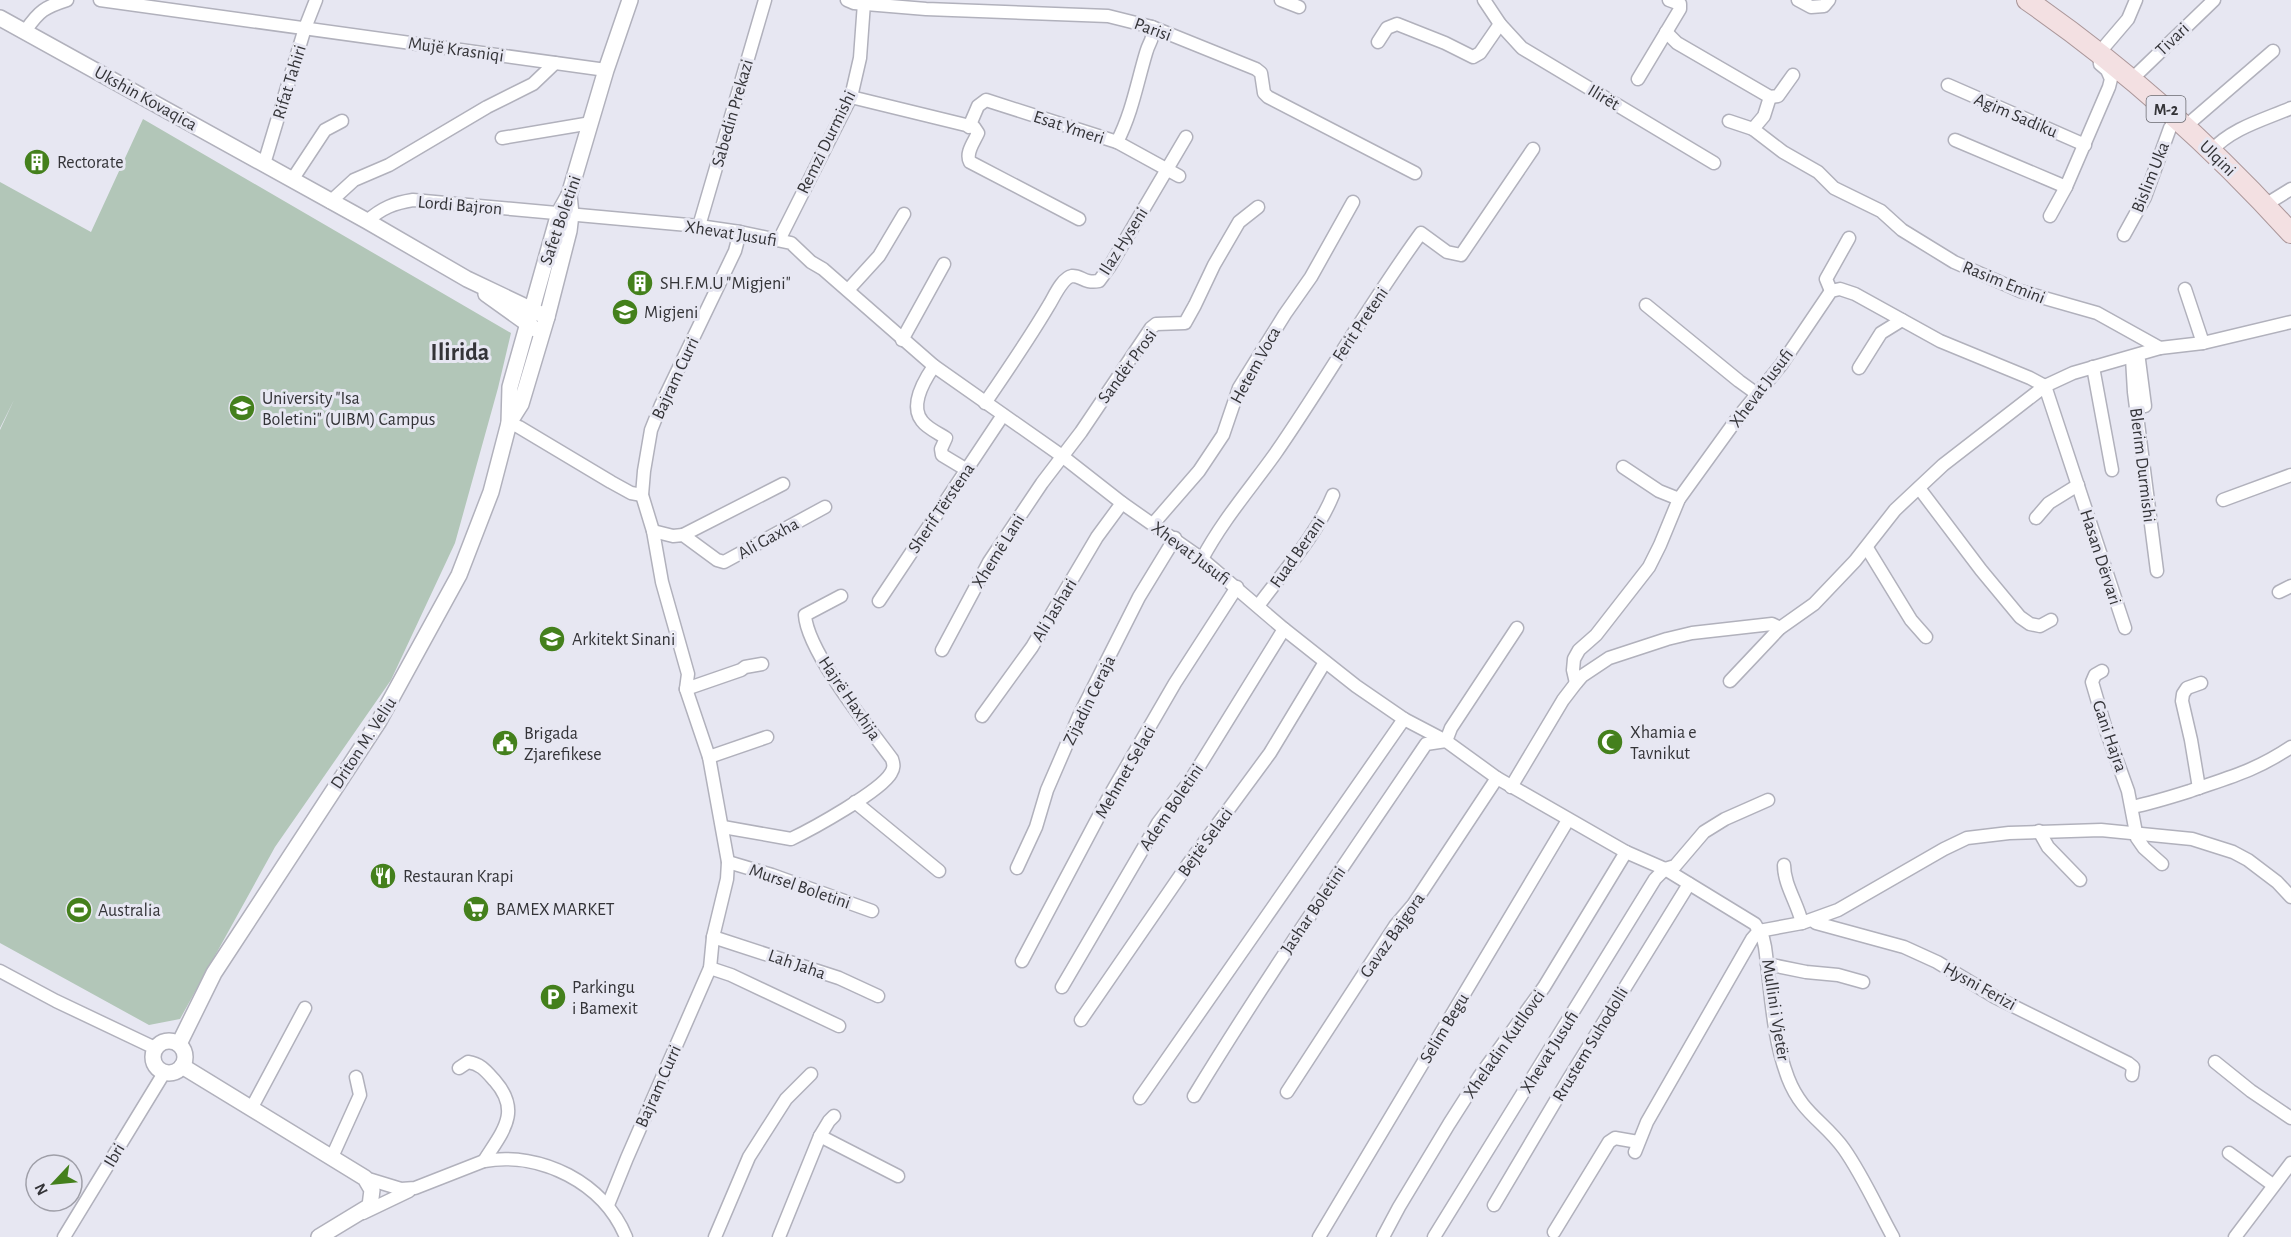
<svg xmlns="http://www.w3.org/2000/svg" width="2291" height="1237" font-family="'Alegreya Sans',sans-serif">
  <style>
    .green { fill: #b2c6b8 }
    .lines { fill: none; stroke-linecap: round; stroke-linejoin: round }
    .minor-casing { stroke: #b1b1bc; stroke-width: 15 }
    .tertiary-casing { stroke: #b1b1bc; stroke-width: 18 }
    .primary-casing { stroke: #ab979a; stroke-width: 22 }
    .minor { stroke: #fff; stroke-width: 12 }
    .tertiary { stroke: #fff; stroke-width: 15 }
    .primary { stroke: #f3e0e2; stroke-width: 20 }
    .labels { text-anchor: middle; stroke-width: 6; stroke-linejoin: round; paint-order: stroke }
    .shield { fill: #e7e7f2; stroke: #6a6a70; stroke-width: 1.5 }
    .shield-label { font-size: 16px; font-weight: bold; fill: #343438 }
    .street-label { font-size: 18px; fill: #343438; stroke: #e7e7f2 }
    .poi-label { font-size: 18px; fill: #343438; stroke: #e7e7f2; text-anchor: start }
    .district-label { font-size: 24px; font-weight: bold; fill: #343438; stroke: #e7e7f2 }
  </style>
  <rect width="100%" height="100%" fill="#e7e7f2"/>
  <polygon class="green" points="143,119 511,333 498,388 455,543 391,680 275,847 180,1019 149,1025 0,943 0,430 14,400 0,428 0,182 91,232"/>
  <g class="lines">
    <defs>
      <g id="minor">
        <polyline points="100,0 606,70"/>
        <polyline points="847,0 854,3 926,9 1108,16 1152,27 1256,69 1261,73 1264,93 1268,97 1415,173"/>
        <polyline points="1281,0 1299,7"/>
        <polyline points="1484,0 1500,24 1522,48 1714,163"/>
        <polyline points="1798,0 1811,7 1824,6 1829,0"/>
        <path d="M26,30C39,11 45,7 67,0"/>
        <polyline points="1666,32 1677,43 1770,97 1764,116 1753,129 1783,152 1818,172 1834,188 1881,211 1902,230 1954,262 2020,291 2097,313 2160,348"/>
        <polyline points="1378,42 1387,28 1397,24 1445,43 1473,57 1480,53 1500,24"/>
        <polyline points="1638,79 1680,9 1680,4 1669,0"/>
        <polyline points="2132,79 2214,0"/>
        <polyline points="1948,85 2085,145"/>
        <path d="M851,97L974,127L978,133C974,142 965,153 970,162L1079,219"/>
        <polyline points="1770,97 1778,96 1793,75"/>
        <polyline points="1729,121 1753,129"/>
        <polyline points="2186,126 2273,51"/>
        <polyline points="969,127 978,106 986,100 1117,142 1179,176"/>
        <polyline points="502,138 591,123"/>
        <polyline points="1955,140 2066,187"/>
        <path d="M1117,142C1132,113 1137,83 1146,53C1150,39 1153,43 1152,27"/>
        <path d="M2211,151C2232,128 2263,120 2291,108"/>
        <polyline points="264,164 305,28 316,0"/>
        <polyline points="292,180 325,130 342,121"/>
        <polyline points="330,202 354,180 389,165 487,107 533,84 555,63"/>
        <polyline points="2265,205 2291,189"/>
        <polyline points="2050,216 2066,187 2109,87 2111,79 2107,70 2100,64 2099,53 2128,19 2136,0"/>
        <path d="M367,221C382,208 394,203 413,200L699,226L740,232L791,243L811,262L823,269L934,366L1062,456L1122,503L1202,559L1284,629L1356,686L1404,719L1446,741L1497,778L1626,852L1665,869L1755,924L1763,938L1765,947C1771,990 1772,1036 1788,1078C1802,1114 1824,1121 1844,1149C1863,1176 1877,1208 1893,1237"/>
        <polyline points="699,226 765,0"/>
        <polyline points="2124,235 2145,197 2170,128 2177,119"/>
        <polyline points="779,240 851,97 860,58 864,3"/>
        <polyline points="2185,289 2203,343"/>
        <polyline points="848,290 879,256 904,214"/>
        <polyline points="1831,291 1826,279 1849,238"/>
        <polyline points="1646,305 1739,381 1757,394"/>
        <polyline points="902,340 944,264"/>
        <polyline points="2132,358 2134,392 2157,571"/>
        <polyline points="2139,360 2145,406"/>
        <path d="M934,366C925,379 909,405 922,421C927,428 938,433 946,438L941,449L942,455L967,470"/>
        <polyline points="2093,367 2112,470"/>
        <polyline points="1859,368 1881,333 1902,320"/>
        <path d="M985,403C1007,371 1029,339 1049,305C1054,297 1062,278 1072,276C1081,275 1084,284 1099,281L1110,266L1186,137"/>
        <polyline points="509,423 519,427 611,482 631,493 642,495"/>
        <polyline points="1623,467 1659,491 1679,499"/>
        <polyline points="1919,488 1981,570 2020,617 2030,624 2040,626 2051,620"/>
        <polyline points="2223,500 2291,475"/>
        <polyline points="2036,518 2049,503 2078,485"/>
        <polyline points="1153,524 1199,471 1223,435 1239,388 1285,314 1311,277 1353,202"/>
        <polyline points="653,531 673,536 683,535 717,560 724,562 825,507"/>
        <polyline points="683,535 783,484"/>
        <polyline points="1867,548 1911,620 1926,637"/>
        <path d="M1202,559C1222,521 1250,489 1275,454C1325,382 1369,304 1421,233L1447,252L1461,255L1533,149"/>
        <polyline points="2279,592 2291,586"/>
        <polyline points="879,601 1003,415"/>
        <path d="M1258,606C1284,571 1316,536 1333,495"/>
        <polyline points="942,650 989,562 1042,483 1081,432 1151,328 1156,324 1185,323 1195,305 1214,265 1239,222 1258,207"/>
        <polyline points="2102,671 2095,675 2092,682 2107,733 2128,791 2137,838 2144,848 2162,864"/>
        <polyline points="1730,681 1780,628 1814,604 1855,561 1895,510 1943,465 2045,386 2073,373 2160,348 2203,343 2291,322"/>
        <polyline points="1576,683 1573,670 1574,659 1579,650 1596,635 1649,567 1660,545 1679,499 1739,416 1781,365 1831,291 1840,289 1855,294 1940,341 2030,378 2045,386 2125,628"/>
        <polyline points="686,689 741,670 745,667 762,664"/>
        <polyline points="982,716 1032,647 1097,537 1122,503"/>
        <polyline points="709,757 767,737"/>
        <polyline points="1511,787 1563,700 1576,683 1582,676 1609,658 1667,639 1692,633 1772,624 1780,628"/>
        <polyline points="2199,788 2191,740 2182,701 2183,694 2187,688 2201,683"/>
        <polyline points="855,802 939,871"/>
        <path d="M2132,807C2152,803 2171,797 2190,791C2230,777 2255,771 2291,747"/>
        <path d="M723,827L791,839C812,829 881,791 891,773C894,768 894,765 892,759C869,728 807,651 805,615L841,596"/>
        <polyline points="2039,831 2048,847 2080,880"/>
        <polyline points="728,862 772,875 872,911"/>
        <path d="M1784,865C1784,885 1798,904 1802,923"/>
        <polyline points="1017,868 1036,827 1047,790 1079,716 1139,597 1175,538"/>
        <polyline points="1812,920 1816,923 1904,947 1937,962 1995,997 2128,1063 2133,1067 2132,1075"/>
        <polyline points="1759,931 1802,923 1838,910 1944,849 1967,838 2009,833 2101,830 2192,839 2233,852 2248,860 2277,882 2291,897"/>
        <polyline points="713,937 839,978 878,996"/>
        <polyline points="1022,961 1110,795 1175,683 1237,587"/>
        <polyline points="1767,964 1806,972 1838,975 1863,982"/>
        <polyline points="710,968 731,975 839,1026"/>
        <polyline points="0,971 56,1001 155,1048"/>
        <polyline points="1062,987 1158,823 1190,781 1284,629"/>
        <polyline points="1081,1020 1189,863 1270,753 1325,662"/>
        <polyline points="2215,1062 2251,1091 2291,1118"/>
        <path d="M459,1068L468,1062C481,1064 486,1071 495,1081C522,1112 502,1132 484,1161"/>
        <polyline points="1287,1092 1395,926 1413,905 1497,778"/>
        <path d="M1194,1096C1267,976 1347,861 1426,744L1446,741L1451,728L1517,628"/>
        <polyline points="1140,1098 1404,719"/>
        <polyline points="251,1109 305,1008"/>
        <polyline points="820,1136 898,1176"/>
        <polyline points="1635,1152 1647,1122 1752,939 1759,931"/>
        <polyline points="2229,1153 2273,1185"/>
        <polyline points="332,1157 360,1095 356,1077"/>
        <path d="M365,1178L401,1189L415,1188L484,1161C541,1151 604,1183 626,1237"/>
        <polyline points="608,1205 627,1158 710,968 713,937 727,879 728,862 709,757 686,689 688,674 662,582 653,531 642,495 644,471 651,430 661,405 735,251 740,232"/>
        <polyline points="1494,1205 1568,1080 1689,884"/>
        <polyline points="363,1213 409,1191"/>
        <polyline points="1554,1232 1609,1142 1615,1138 1638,1142"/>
        <polyline points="64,1237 164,1073"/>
        <polyline points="715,1237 749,1157 786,1099 811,1074"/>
        <polyline points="779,1237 820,1136 829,1121 834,1116"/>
        <polyline points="1319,1237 1568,820"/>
        <polyline points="1383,1237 1399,1207 1449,1124 1479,1077 1544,987 1626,852"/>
        <polyline points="1434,1237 1655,879 1665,869 1675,866 1704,832 1725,819 1768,800"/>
        <polyline points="2235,1237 2291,1163"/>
      </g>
      <g id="tertiary">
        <polyline points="0,18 367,221 467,279 547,317"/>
        <polyline points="486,294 535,329"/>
        <polyline points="509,423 521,404 547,317 569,231 571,214 569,195"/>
        <circle cx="169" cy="1057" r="16"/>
        <polyline points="179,1044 214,973 379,721 459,575 491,492 509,423 510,387 559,213 569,195 606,70 630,0"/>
        <polyline points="182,1066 365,1178 372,1190 370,1206 319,1237"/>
      </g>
      <path id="primary" d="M2027,0C2124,67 2212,146 2291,233"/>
    </defs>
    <use href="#minor" class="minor-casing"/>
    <use href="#tertiary" class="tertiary-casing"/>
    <use href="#primary" class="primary-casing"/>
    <use href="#minor" class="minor"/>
    <use href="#tertiary" class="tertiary"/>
    <use href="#primary" class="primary"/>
  </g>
  <defs>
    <symbol id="building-disc" viewBox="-11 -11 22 22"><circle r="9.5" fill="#44801c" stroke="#e7e7f2"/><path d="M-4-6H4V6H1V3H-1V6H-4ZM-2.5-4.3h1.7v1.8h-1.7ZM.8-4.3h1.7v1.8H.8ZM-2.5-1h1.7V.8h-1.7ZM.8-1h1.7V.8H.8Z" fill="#fff"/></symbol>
    <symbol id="school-disc" viewBox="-11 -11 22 22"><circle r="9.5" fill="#44801c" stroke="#e7e7f2"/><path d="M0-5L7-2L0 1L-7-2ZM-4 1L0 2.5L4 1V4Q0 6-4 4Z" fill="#fff"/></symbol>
    <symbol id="university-disc" viewBox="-11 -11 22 22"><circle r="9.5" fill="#44801c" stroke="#e7e7f2"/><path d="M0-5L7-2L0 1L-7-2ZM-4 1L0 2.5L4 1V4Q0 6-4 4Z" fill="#fff"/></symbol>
    <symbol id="mosque-disc" viewBox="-11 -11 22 22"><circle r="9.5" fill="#44801c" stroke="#e7e7f2"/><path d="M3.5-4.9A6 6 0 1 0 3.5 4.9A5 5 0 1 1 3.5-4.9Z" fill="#fff"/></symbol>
    <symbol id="civic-disc" viewBox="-11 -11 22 22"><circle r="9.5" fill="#44801c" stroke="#e7e7f2"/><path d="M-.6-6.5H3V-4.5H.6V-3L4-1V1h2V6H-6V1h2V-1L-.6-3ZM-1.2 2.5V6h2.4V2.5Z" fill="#fff"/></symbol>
    <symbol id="restaurant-disc" viewBox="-11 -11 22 22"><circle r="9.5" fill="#44801c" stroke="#e7e7f2"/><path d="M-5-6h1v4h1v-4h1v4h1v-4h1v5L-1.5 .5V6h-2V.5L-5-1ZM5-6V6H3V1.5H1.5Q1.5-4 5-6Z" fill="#fff"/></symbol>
    <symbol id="supermarket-disc" viewBox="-11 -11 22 22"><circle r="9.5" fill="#44801c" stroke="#e7e7f2"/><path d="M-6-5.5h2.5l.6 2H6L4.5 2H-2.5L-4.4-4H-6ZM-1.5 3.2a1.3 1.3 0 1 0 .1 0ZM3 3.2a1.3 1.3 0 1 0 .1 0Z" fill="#fff"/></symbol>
    <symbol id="stadium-disc" viewBox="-11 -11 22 22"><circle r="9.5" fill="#44801c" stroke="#e7e7f2"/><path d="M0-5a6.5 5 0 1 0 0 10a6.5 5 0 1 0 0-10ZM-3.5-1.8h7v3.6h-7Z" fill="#fff"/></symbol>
    <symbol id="parking-disc" viewBox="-11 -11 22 22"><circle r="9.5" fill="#44801c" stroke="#e7e7f2"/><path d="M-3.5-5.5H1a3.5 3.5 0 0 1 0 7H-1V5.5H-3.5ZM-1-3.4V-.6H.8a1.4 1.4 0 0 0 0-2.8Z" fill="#fff"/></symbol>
  </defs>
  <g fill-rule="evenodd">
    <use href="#building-disc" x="22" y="147" width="30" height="30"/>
    <use href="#building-disc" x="625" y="268" width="30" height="30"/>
    <use href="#school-disc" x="610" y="297" width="30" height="30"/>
    <use href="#university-disc" x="227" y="393" width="30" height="30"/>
    <use href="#school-disc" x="537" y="624" width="30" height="30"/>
    <use href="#mosque-disc" x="1595" y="727" width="30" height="30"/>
    <use href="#civic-disc" x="490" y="728" width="30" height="30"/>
    <use href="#restaurant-disc" x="368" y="861" width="30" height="30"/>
    <use href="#supermarket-disc" x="461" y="894" width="30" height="30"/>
    <use href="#stadium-disc" x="64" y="895" width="30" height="30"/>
    <use href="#parking-disc" x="538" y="982" width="30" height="30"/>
  </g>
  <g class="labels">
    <rect class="shield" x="2146.5" y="96" width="39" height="26" rx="4.5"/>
    <g class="shield-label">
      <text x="2166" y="115">M-2</text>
    </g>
    <g class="street-label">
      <text transform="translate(1153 29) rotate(20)" y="6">Parisi</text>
      <text transform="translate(2172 39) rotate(-44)" y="6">Tivari</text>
      <text transform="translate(456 49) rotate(8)" y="6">Mujë Krasniqi</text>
      <text transform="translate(289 82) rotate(-73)" y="6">Rifat Tahiri</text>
      <text transform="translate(1604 97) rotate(31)" y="6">Ilirët</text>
      <text transform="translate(146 98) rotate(29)" y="6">Ukshin Kovaqica</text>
      <text transform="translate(732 113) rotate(-74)" y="6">Sabedin Prekazi</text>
      <text transform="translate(2016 115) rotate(23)" y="6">Agim Sadiku</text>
      <text transform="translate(1069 127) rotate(18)" y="6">Esat Ymeri</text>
      <text transform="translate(826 142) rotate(-64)" y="6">Remzi Durmishi</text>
      <text transform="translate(2218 158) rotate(44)" y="6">Ulqini</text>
      <text transform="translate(2150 177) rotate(-68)" y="6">Bislim Uka</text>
      <text transform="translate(460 205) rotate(5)" y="6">Lordi Bajron</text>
      <text transform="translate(560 220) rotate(-71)" y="6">Safet Boletini</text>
      <text transform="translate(731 233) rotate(9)" y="6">Xhevat Jusufi</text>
      <text transform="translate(1123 241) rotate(-58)" y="6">Ilaz Hyseni</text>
      <text transform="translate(2004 282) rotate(22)" y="6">Rasim Emini</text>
      <text transform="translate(1360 324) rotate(-56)" y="6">Ferit Preteni</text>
      <text transform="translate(1255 365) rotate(-61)" y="6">Hetem Voca</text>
      <text transform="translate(1127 366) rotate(-54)" y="6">Sandër Prosi</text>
      <text transform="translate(675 378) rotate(-65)" y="6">Bajram Curri</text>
      <text transform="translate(1761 388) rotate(-53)" y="6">Xhevat Jusufi</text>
      <text transform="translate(2143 465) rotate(83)" y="6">Blerim Durmishi</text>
      <text transform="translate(941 508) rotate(-56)" y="6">Sherif Tërstena</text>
      <text transform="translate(768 538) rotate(-29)" y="6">Ali Gaxha</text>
      <text transform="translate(998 551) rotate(-58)" y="6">Xhemë Lani</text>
      <text transform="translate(1297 552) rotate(-55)" y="6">Fuad Berani</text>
      <text transform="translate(1191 553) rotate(37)" y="6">Xhevat Jusufi</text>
      <text transform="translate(2101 557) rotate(72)" y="6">Hasan Dërvari</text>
      <text transform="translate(1054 610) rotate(-59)" y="6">Ali Jashari</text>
      <text transform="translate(850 698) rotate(56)" y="6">Hajrë Haxhija</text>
      <text transform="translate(1089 700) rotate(-64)" y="6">Zijadin Ceraja</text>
      <text transform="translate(2110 736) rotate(71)" y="6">Gani Hajra</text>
      <text transform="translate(363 743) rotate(-57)" y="6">Driton M. Veliu</text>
      <text transform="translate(1125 772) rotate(-60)" y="6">Mehmet Selaci</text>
      <text transform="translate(1171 807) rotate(-56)" y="6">Adem Boletini</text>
      <text transform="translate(1205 842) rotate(-54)" y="6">Bejtë Selaci</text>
      <text transform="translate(800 886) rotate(19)" y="6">Mursel Boletini</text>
      <text transform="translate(1313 910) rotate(-56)" y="6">Jashar Boletini</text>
      <text transform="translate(1392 935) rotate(-55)" y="6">Gavaz Bajgora</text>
      <text transform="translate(797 964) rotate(19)" y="6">Lah Jaha</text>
      <text transform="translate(1980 986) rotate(29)" y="6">Hysni Ferizi</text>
      <text transform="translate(1776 1010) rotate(81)" y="6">Mullini i Vjetër</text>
      <text transform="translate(1444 1028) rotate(-59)" y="6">Selim Begu</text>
      <text transform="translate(1504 1044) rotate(-55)" y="6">Xheladin Kutllovci</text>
      <text transform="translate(1590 1044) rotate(-59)" y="6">Rrustem Suhodolli</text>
      <text transform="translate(1549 1052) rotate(-58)" y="6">Xhevat Jusufi</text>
      <text transform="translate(658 1086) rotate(-66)" y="6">Bajram Curri</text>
      <text transform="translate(114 1155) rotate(-59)" y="6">Ibri</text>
    </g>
    <g class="poi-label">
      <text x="57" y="168">Rectorate</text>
      <text x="660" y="289">SH.F.M.U "Migjeni"</text>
      <text x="644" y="318">Migjeni</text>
      <text x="262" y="404">University "Isa<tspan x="262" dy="21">Boletini" (UIBM) Campus</tspan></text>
      <text x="572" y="645">Arkitekt Sinani</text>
      <text x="1630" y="738">Xhamia e<tspan x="1630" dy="21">Tavnikut</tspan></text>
      <text x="524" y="739">Brigada<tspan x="524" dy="21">Zjarefikese</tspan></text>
      <text x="403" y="882">Restauran Krapi</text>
      <text x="496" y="915">BAMEX MARKET</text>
      <text x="98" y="916">Australia</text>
      <text x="572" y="993">Parkingu<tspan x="572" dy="21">i Bamexit</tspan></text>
    </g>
    <g class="district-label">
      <text x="460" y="360">Ilirida</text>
    </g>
  </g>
  <g transform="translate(54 1183) rotate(244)"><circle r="28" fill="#e7e7f2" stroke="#9f9fa8" stroke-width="1.5"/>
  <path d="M0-4.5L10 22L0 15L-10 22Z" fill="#44801c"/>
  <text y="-9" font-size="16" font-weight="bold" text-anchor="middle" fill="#343438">N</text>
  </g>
</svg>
